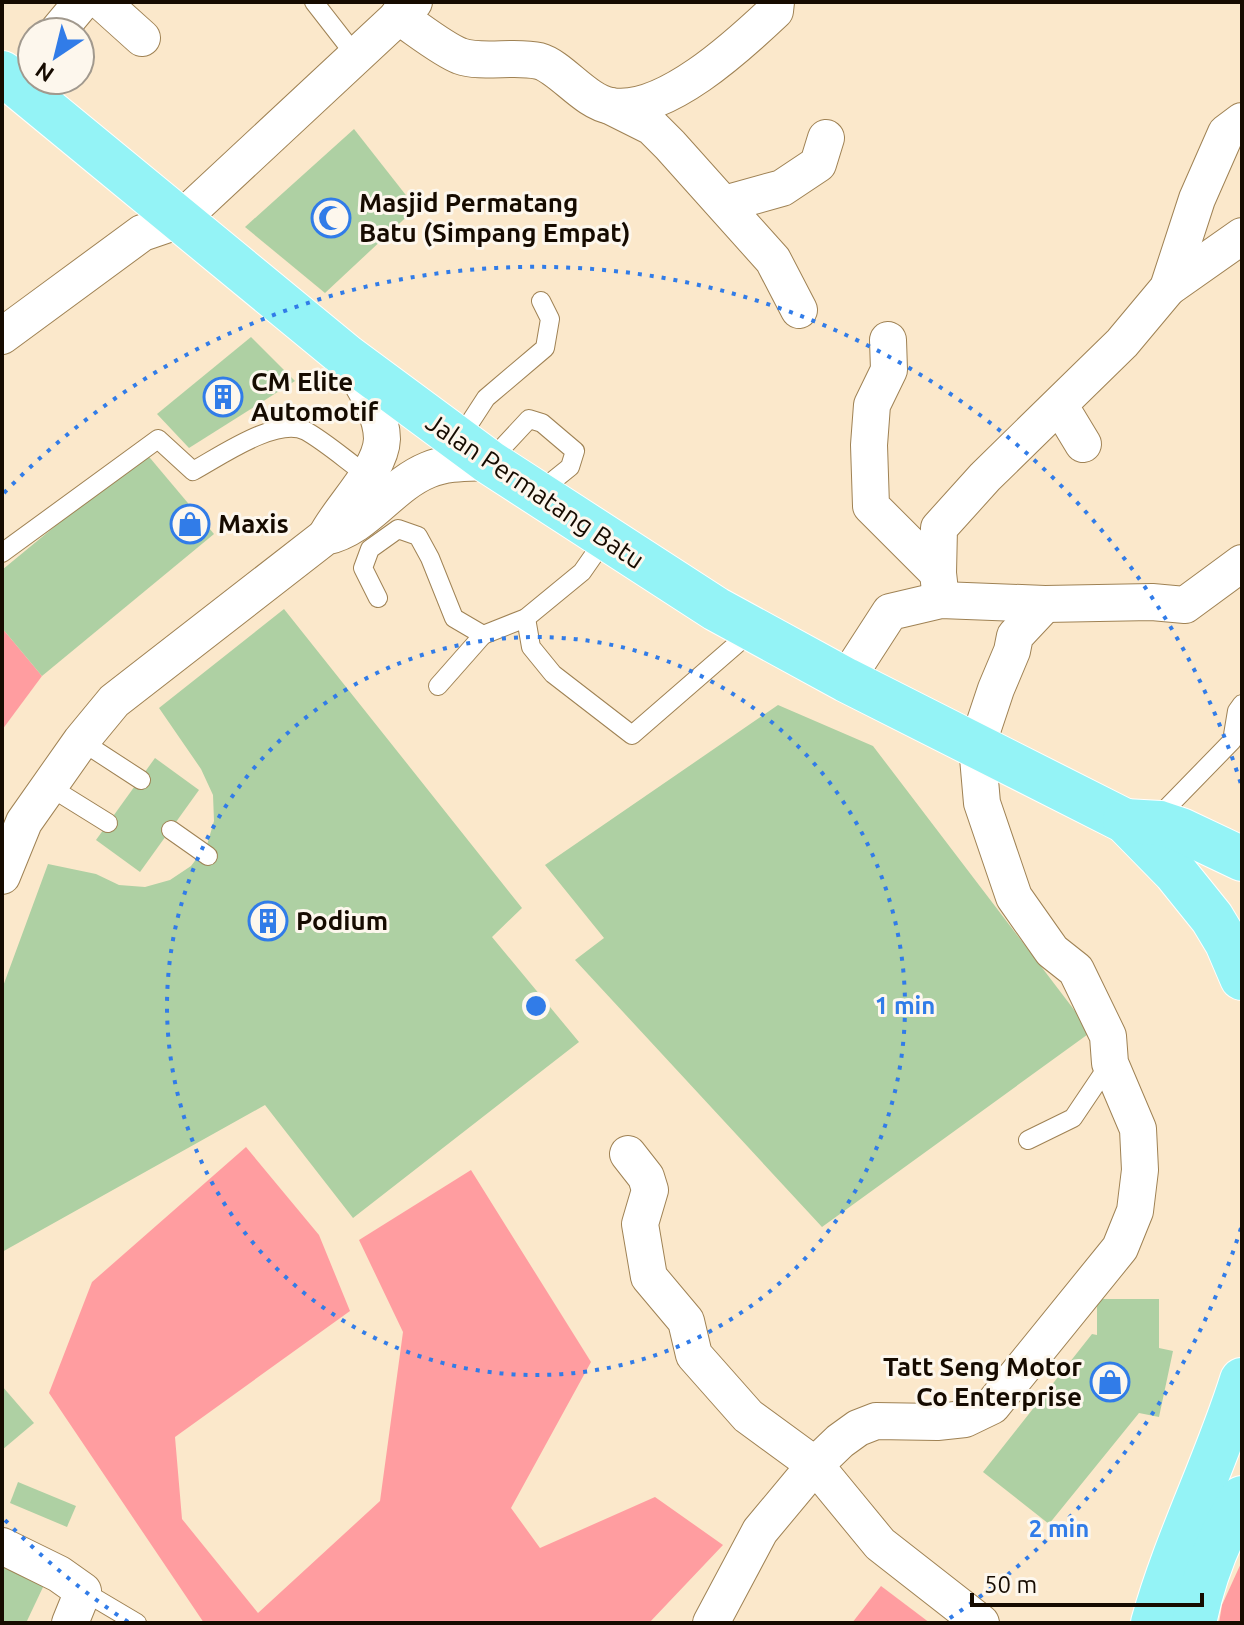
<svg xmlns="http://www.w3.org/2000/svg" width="1244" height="1625" font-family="Ubuntu,sans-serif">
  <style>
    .green { fill: #ff9da0 }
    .building { fill: #aed0a3 }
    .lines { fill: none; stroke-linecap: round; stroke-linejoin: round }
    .lane-casing { stroke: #9f8254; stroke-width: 20 }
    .street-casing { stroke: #9f8254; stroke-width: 38 }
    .primary-casing { stroke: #fff; stroke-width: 46 }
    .lane { stroke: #fff; stroke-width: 18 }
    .street { stroke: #fff; stroke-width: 36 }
    .primary { stroke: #94f3f6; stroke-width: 44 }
    .ring { fill: none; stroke: #317ce8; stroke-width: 4; stroke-dasharray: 4 8 }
    .labels { text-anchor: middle; stroke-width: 6; stroke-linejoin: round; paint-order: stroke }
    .poi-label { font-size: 26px; font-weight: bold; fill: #160b00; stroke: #fdf7ed; text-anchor: start }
    .street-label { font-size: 26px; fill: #160b00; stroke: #fdf7ed }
    .centre { fill: #317ce8; stroke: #fdf7ed; stroke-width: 4 }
    .ring-label { font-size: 24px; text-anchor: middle; font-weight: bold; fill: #317ce8; stroke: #fdf7ed; stroke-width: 6; stroke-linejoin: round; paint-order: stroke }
  </style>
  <rect width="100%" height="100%" fill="#fbe8cb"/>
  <g class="green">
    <polygon points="2,628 42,676 2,730"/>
    <polygon points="246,1147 319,1235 350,1311 175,1437 182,1519 258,1613 380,1501 403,1332 359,1240 471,1170 591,1362 511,1508 540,1548 655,1497 723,1545 649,1623 204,1623 49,1393 92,1282"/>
    <polygon points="1242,1561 1242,1623 1219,1623 1222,1605"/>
    <polygon points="881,1586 930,1623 852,1623"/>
  </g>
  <g class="building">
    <polygon points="354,129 416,208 325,293 245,227"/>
    <polygon points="251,337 295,381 189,448 157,414"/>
    <polygon points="145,452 214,534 42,676 2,628 2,570"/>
    <polygon points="284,609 522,908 492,937 579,1042 353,1218 265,1105 2,1252 2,989 48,864 96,874 119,885 145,887 170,880 191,866 207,845 214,821 213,795 201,769 159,708"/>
    <polygon points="778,705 873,746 1091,1032 822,1227 575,960 604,938 545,865"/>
    <polygon points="155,758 199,790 140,872 96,840"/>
    <polygon points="1097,1299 1159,1299 1159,1348 1173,1351 1159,1417 1139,1413 1049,1524 983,1472 1092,1334 1097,1335"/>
    <polygon points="2,1386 34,1423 2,1450"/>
    <polygon points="18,1482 76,1506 67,1527 10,1503"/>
    <polygon points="2,1565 44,1585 26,1623 2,1623"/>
  </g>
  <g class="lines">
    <defs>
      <g id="lane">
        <polyline points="314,2 356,56"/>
        <polyline points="458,441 486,398 545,348 550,319 541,301"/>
        <polyline points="489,462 529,419 542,423 575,451 570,467 539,492"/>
        <path d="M2,553L158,439L193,471C219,457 277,416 306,431C327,443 347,461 367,475"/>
        <polyline points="378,598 363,568 370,549 398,529 418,536 430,558 454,618 483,635 526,618 582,572 605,539"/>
        <polyline points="526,618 531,647 553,674 632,735 753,630"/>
        <polyline points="438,686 483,635"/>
        <polyline points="81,741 141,780"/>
        <polyline points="50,787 108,823"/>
        <polyline points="1155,820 1232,741 1237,711 1242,704"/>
        <polyline points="171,830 208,856"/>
        <polyline points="1028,1140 1073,1118 1110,1063"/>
        <polyline points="83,1591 137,1623"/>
      </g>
      <g id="street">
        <polyline points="102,2 142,38"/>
        <path d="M398,16C415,27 442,49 460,56C482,64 515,55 539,61C561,67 585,102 611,106C664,115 739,45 775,11L776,2"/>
        <polyline points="57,32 82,2"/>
        <polyline points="610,106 652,127 670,145 773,260 799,310"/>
        <polyline points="724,204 782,188 818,164 826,138"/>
        <polyline points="1168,288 1242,236"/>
        <polyline points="2,336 142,233 180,220 414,2"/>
        <polyline points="888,340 889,370 872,405 869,445 871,506 938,573"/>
        <polyline points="1060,406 1083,444"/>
        <path d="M326,536C340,508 381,470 382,439C382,412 361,382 348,359"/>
        <polyline points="941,600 938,573 939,528 985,477 1122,343 1168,288 1197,199 1226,133 1242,121"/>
        <polyline points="846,680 890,612 941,600 1045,604 1152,602 1185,605 1242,563"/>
        <path d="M2,876L24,822L81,741L114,701L325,537C367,528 389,486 428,470C447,462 468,463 489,462"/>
        <polyline points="628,1154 646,1177 650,1190 640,1224 649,1277 686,1321 694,1355 748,1416 815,1465 880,1544 981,1623"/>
        <polyline points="2,1546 59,1574 83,1591 70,1623"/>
        <polyline points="711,1623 760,1531 815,1465 840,1441 858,1428 876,1421 937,1422 965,1419 992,1406 1120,1248 1135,1211 1140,1170 1138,1129 1110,1063 1108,1036 1076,970 1052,951 1014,897 982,803 977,746 996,689 1012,651 1015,636 1045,604"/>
      </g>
      <g id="primary">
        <polyline points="2,73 347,357 489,462 716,609 846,680 1125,821 1175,872 1212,918 1227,943 1242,978"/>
        <polyline points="1125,821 1160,823 1181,830 1242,859"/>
        <path d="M1153,1623C1176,1540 1216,1463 1242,1380"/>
        <path d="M1194,1623C1203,1578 1218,1538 1242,1498"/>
      </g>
    </defs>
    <use href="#lane" class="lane-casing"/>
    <use href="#street" class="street-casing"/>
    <use href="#primary" class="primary-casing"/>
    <use href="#lane" class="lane"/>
    <use href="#street" class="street"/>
    <use href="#primary" class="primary"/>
  </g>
  <g class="ring">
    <circle cx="536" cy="1006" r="369"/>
    <path d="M1241 1228A739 739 0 0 1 944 1622M128 1622A739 739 0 0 1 4 1519M4 493A739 739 0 0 1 1241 784"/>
  </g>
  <defs>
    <symbol id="mosque-ring" viewBox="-11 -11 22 22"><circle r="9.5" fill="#fdf7ed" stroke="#317ce8" stroke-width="1.5"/><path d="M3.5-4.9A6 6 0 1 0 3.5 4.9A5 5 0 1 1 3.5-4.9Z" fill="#317ce8"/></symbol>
    <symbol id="building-ring" viewBox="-11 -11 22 22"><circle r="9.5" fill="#fdf7ed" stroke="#317ce8" stroke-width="1.5"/><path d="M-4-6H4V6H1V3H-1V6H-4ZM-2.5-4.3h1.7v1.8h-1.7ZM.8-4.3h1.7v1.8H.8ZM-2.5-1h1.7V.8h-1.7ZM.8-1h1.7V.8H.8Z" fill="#317ce8"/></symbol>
    <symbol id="shop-ring" viewBox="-11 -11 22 22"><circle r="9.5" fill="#fdf7ed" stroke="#317ce8" stroke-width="1.5"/><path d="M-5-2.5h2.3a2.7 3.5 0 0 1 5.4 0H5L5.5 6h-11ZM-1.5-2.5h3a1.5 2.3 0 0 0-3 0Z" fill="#317ce8"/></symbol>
  </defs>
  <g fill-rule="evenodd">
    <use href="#mosque-ring" x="309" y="196" width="44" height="44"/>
    <use href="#building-ring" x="201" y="375" width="44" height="44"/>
    <use href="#shop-ring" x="168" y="502" width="44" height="44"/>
    <use href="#building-ring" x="246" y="899" width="44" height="44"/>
    <use href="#shop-ring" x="1088" y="1360" width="44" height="44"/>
  </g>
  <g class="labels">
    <g class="poi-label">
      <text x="359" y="212">Masjid Permatang<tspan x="359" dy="30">Batu (Simpang Empat)</tspan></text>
      <text x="251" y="391">CM Elite<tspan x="251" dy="30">Automotif</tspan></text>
      <text x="218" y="533">Maxis</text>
      <text x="296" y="930">Podium</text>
      <text x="1082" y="1376" text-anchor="end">Tatt Seng Motor<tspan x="1082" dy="30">Co Enterprise</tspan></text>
    </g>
    <g class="street-label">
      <text transform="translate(535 491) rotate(34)" y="9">Jalan Permatang Batu</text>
    </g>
  </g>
  <circle cx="536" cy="1006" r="12" class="centre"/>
  <g class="ring-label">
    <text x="905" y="1014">1 min</text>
    <text x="1059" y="1537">2 min</text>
  </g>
  <rect width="1244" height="1625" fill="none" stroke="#160b00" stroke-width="8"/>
  <g transform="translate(56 56) rotate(215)"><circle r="38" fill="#fdf7ed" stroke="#a1998e" stroke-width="2"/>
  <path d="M0-6L14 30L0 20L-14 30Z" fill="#317ce8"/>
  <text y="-12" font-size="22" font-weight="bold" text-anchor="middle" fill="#160b00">N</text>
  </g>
  <path d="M972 1593v12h230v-12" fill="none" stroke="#160b00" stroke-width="4"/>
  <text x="984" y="1593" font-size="24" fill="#160b00" stroke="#fdf7ed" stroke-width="6" paint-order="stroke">50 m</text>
</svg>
